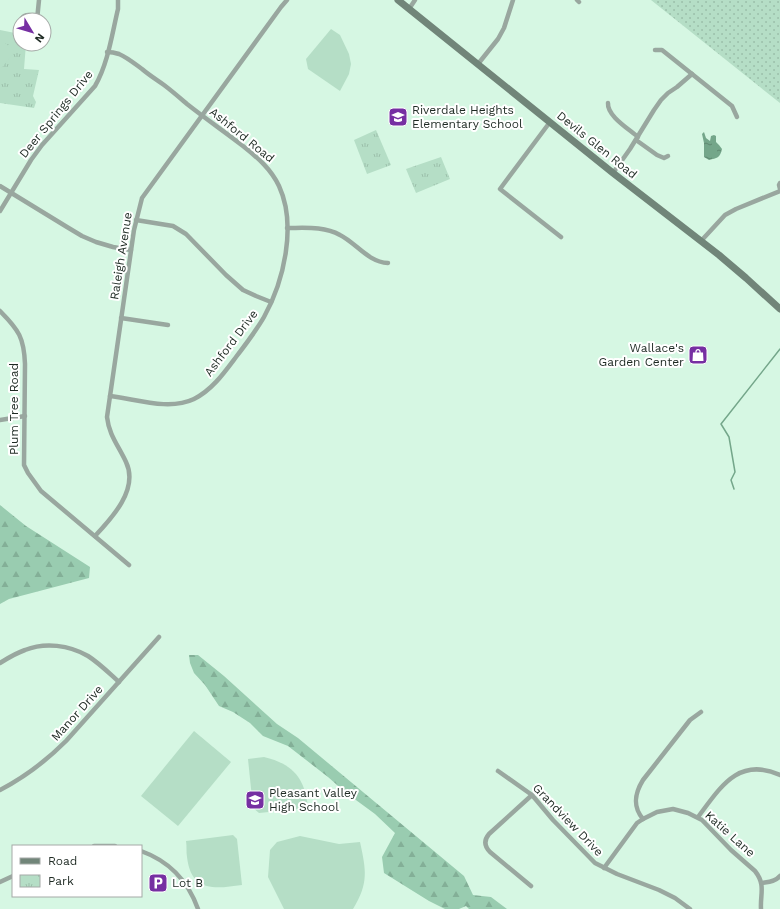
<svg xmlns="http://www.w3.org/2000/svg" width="780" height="909" font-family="'Work Sans',sans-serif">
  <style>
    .grass { fill: url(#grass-dots) }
    .forest { fill: url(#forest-firs) }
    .park { fill: url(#park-tufts) }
    .pitch { fill: #b5dec6 }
    .water { fill: url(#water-ripples) }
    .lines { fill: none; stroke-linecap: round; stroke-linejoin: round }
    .stream { stroke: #74a68a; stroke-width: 1.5 }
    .minor { stroke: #99a79f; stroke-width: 4.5 }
    .secondary { stroke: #718579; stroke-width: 7 }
    .labels { text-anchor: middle; stroke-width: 4; stroke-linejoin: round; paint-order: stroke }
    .poi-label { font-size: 12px; fill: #1e2a23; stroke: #fff; text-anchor: start }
    .street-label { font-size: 12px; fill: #1e2a23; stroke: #fff }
  </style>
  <defs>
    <pattern id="grass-dots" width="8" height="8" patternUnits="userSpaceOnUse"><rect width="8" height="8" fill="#b5dec6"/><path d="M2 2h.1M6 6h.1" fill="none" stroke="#9bbfaa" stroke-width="1.8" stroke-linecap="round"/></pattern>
    <pattern id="forest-firs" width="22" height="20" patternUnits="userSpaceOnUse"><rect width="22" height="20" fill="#99ccb0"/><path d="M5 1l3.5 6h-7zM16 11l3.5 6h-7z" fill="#83af97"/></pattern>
    <pattern id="park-tufts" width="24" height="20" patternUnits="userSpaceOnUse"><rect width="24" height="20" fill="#b5dec6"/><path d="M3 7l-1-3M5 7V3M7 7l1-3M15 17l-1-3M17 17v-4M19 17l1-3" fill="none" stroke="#9bbfaa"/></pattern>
    <pattern id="water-ripples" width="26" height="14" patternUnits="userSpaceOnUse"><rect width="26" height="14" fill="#74a68a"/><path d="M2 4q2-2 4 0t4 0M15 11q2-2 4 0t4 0" fill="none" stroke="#5f8770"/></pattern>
  </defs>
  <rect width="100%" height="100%" fill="#d6f7e3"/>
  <polygon class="grass" points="651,0 780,0 780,103"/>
  <g class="forest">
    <polygon points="0,505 26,526 90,567 89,578 9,599 0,604"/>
    <polygon points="189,655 198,655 224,676 277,724 298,738 464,876 473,895 491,897 507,909 469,909 466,906 459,909 445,909 429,901 384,873 382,857 395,833 375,814 345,792 328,777 288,746 263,736 250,723 233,712 219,706 205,685 194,673 190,663"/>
  </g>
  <g class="park">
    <polygon points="0,30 15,33 17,36 20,38 20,44 26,44 24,69 39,70 33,96 36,102 34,108 0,103"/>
    <polygon points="376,130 391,165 367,174 354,140"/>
    <polygon points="441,157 450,179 416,193 406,169"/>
  </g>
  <g class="pitch">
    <polygon points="331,29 340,35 349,54 351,64 349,74 340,91 308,69 306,59"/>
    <polygon points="0,39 15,51 0,70"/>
    <polygon points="194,731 231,762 178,826 141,796"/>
    <path d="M264,757C293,764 305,778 308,808L259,813L253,808L248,759Z"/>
    <path d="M233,835L237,839L242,885C214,889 191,892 187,857C186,852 187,846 186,841Z"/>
    <path d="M300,836L339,844L360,842C366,870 369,883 353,909H284L268,877L270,850L277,842Z"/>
  </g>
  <path class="water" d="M704,132L706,138L710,141L711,136L714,135L716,136V142L719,145L722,149C720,158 717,158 709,160L704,157V143L702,134Z"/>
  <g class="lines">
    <polyline class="stream" points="734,489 731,480 735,472 729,437 721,424 780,349"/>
    <g class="minor">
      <polyline points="577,0 579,2"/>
      <polyline points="409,9 415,0"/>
      <path d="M21,20C24,13 30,15 37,16"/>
      <polyline points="37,20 39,0"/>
      <polyline points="655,50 662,50 732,106 737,117"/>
      <path d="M107,52C111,52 116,53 119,54C128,58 135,64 142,69C149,75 157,80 164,85C172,91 180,98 187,104C206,119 225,132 243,146C258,158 271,169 279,186C297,225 284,281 264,317C256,331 246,344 236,357C224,373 212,390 194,399C169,411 136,399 110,396"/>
      <polyline points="478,64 498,39 504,28 513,0"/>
      <path d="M608,103C607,116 629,129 638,137"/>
      <polyline points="550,122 500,189 561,237"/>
      <polyline points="636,140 657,155 664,158 668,156"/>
      <polyline points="613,173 630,149 654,110 661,100 668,93 677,87 692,74"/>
      <polyline points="780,183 779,185 780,189"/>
      <polyline points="0,186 67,227 82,236 96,242 113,247 131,250"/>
      <path d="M0,211L31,160L42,145L95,86C108,64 112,34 118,9V0"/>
      <polyline points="136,220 173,226 186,234 226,275 243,290 256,296 271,302"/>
      <path d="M287,228C305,228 324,226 340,235C356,243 368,262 388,263"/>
      <polyline points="701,241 725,215 736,209 780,191"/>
      <path d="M0,311C19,330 24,338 25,364L24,465L28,473L41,491L129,565"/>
      <polyline points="121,318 168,325"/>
      <polyline points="0,420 25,416"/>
      <path d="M95,536C112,518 139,489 126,462C118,445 109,435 107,417L134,230L142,198L281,7L287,0"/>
      <path d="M0,663C8,658 16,653 25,650C45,642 69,645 88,656C99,663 109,673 119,682"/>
      <polyline points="498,771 532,795 553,820 595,863 617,874 659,890 675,898 690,909"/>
      <path d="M0,790C25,777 46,761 66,741L159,637"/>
      <path d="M698,817C720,788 738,756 780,775"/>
      <path d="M643,819C632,806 635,793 643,780L690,720L701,712"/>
      <polyline points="94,846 115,846"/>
      <path d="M141,851C169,861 188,881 198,909"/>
      <path d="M604,868L637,823L643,819L657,812L673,809L688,813L702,820L731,850L755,871C766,885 760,894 761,909"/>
      <polyline points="0,882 13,876"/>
      <path d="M762,883C768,882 775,882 780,876"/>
      <path d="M531,886L490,852C484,846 484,840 489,834L532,795"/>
    </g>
    <polyline class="secondary" points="398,0 613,173 719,255 746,278 780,309"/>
  </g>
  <defs>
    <symbol id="school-square" viewBox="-11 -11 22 22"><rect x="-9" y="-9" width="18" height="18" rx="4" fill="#762fa2" stroke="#fff"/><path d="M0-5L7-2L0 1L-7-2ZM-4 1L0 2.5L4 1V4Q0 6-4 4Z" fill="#fff"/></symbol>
    <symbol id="shop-square" viewBox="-11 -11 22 22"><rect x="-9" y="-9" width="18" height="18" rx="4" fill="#762fa2" stroke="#fff"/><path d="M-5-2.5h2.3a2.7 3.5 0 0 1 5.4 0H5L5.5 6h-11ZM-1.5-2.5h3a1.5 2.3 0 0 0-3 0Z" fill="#fff"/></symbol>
    <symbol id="parking-square" viewBox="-11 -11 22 22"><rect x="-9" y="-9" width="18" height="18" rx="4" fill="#762fa2" stroke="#fff"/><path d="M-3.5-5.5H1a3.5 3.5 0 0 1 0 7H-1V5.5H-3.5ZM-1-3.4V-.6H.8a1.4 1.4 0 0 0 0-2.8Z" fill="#fff"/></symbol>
  </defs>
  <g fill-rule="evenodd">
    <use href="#school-square" x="387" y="106" width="22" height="22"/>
    <use href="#shop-square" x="687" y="344" width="22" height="22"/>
    <use href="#school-square" x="244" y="789" width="22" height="22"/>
    <use href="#parking-square" x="147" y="872" width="22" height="22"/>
  </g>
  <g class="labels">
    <g class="poi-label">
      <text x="412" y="114">Riverdale Heights<tspan x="412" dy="14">Elementary School</tspan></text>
      <text x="684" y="352" text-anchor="end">Wallace's<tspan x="684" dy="14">Garden Center</tspan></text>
      <text x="269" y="797">Pleasant Valley<tspan x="269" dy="14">High School</tspan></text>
      <text x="172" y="887">Lot B</text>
    </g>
    <g class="street-label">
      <text transform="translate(56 114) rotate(-51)" y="4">Deer Springs Drive</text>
      <text transform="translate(242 135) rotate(39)" y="4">Ashford Road</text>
      <text transform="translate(597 145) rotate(39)" y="4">Devils Glen Road</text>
      <text transform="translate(121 256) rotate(-81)" y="4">Raleigh Avenue</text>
      <text transform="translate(231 343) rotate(-53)" y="4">Ashford Drive</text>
      <text transform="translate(14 409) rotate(-90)" y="4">Plum Tree Road</text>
      <text transform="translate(77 713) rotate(-48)" y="4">Manor Drive</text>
      <text transform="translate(568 820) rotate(46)" y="4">Grandview Drive</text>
      <text transform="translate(730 834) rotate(42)" y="4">Katie Lane</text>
    </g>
  </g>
  <rect x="12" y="845" width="130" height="52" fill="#ffffff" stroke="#a5aaa7"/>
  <rect x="20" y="858" width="20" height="6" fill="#718579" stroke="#a5aaa7"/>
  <text x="48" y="865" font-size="12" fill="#1e2a23">Road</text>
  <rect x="20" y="875" width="20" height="12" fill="url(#park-tufts)" stroke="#a5aaa7"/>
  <text x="48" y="885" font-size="12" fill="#1e2a23">Park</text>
  <g transform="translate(32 32) rotate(128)"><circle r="19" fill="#ffffff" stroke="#a5aaa7"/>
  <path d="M0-3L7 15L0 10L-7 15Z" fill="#762fa2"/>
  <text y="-6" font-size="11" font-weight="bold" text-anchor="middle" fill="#1e2a23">N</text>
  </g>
</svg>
